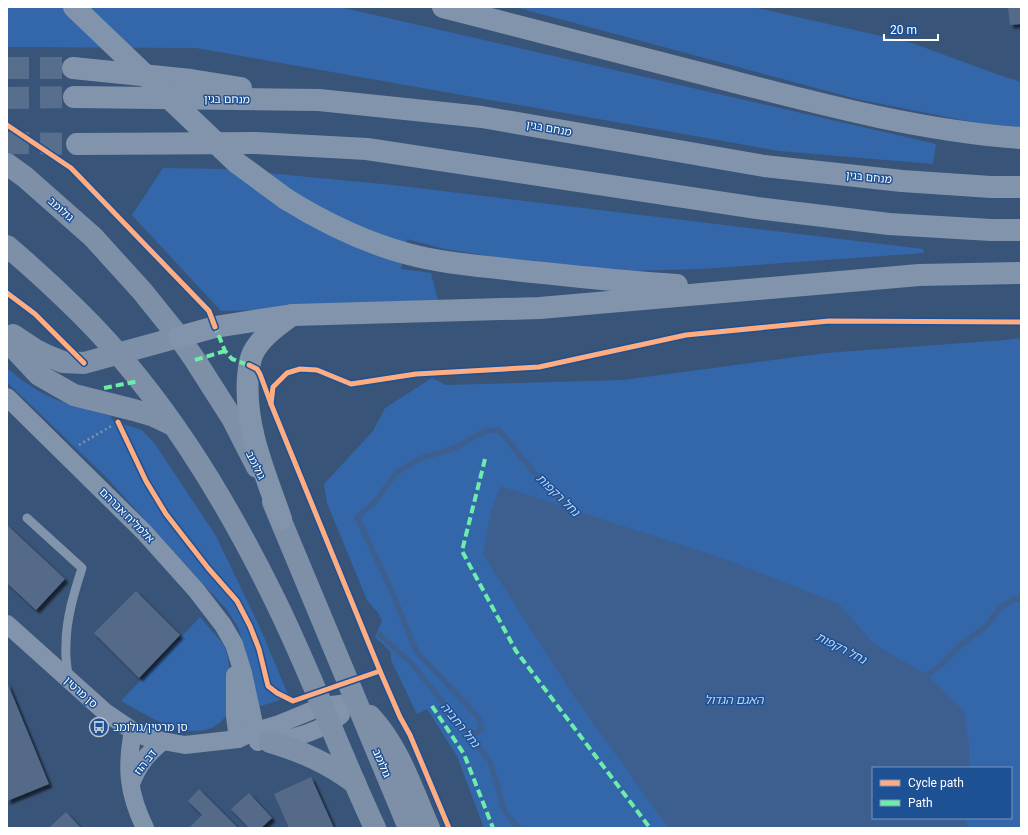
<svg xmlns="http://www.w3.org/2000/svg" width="1028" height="835" font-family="Roboto,'Noto Sans Hebrew',sans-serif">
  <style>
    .green { fill: #3367aa; fill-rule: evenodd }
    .water { fill: #3d5f8f }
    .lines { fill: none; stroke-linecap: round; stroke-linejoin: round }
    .stream { stroke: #3d5f8f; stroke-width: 5.5 }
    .building { fill: #556b88; filter: url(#shadow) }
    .motorway-tunnel { stroke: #576e8d; stroke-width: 22; stroke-dasharray: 22 11; stroke-linecap: butt }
    .path { stroke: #8294ab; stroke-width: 2.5; stroke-dasharray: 2 3; stroke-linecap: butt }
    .service { stroke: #8294ab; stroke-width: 9 }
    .minor { stroke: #8294ab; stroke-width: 18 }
    .secondary { stroke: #7d90a8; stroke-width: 22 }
    .motorway { stroke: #8194ab; stroke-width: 22 }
    .motorway-bridge { stroke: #8194ab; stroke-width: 22 }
    .quiet { stroke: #6deda7; stroke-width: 4; stroke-dasharray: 8 4; stroke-linecap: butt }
    .cycleway-casing { stroke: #1e5094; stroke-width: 8 }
    .cycleway { stroke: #ffac80; stroke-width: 5 }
    .labels { text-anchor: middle; stroke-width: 3; stroke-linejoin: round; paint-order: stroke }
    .street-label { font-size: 11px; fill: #fff; stroke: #1e5094 }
    .poi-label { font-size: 11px; fill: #fff; stroke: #1e5094; text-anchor: start }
    .water-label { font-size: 12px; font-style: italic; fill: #bdd6f5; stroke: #1e5094 }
  </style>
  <defs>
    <filter id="shadow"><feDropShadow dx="3.5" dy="3.5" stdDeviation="1" flood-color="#0009"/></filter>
  </defs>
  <rect width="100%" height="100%" fill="#395479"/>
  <g class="green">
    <polygon points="7,7 340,7 936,144 933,164 779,151 196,48 7,47"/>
    <polygon points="515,7 753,7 912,43 999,75 1021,82 1021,127 977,123 857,99"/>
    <polygon points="163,168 226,169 393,185 923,249 924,253 701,269 587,272 445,249 407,239 401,269 431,273 439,305 221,311 132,215"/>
    <path d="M1021,338V828H484L457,756L427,709L417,714L391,660V652L375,637L382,621L379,614L367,600L327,503L324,484L373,431L385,408L432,378L446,385L623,380L826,353L1005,340ZM873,768H1011V818H873Z"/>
    <path d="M7,368C40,398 69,405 111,416L113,421L142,430L155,444L216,536L261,630L289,697L258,707L245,648L238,627L227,610L106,477L7,382Z"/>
    <path d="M200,617L225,646L230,669L226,716C199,751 149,716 121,701Z"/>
  </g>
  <polygon class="water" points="500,486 725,559 839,604 874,644 927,675 964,711 970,752 968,768 873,768 873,818 966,818 967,828 668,828 571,692 483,555 490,515"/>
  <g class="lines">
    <g class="stream">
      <polyline points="379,634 413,665 490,761 504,810 514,823 520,828"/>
      <polyline points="922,679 941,665 961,645 986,626 1000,608 1014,599 1021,599"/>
      <polyline points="470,736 482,729 479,718 416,651 393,594 357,517 375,502 396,473 421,458 455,448 485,431 499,430 536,475 575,514"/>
    </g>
  </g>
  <g class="building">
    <polygon points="1008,7 1021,7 1021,24 1010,25"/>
    <polygon points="7,525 65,579 36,610 7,583"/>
    <polygon points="136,591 180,635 139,678 94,633"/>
    <polygon points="7,682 49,784 7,801"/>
    <polygon points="311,777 334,828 289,828 274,794"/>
    <polygon points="199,789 238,828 189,828 202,815 188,801"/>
    <polygon points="249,793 272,818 261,828 249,828 231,809"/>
    <polygon points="66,812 81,828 49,828"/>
  </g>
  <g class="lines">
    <g class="motorway-tunnel">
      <polyline points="7,68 73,68"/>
      <polyline points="7,98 74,97"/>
      <polyline points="7,143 77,144"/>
    </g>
    <polyline class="path" points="79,445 113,425"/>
    <path class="service" d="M27,518L82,568C74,593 66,619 66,645C65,656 67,666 68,677"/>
    <g class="minor">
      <polyline points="7,397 144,532 196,590 223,625 234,644 243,673 258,742"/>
      <polyline points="7,624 105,712 133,731 146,737 163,741 185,745 238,739 256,731 279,724 323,706 356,702"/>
      <polyline points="235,675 235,716 238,739"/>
      <path d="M133,731C126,768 128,793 145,828"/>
      <path d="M268,742C293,739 321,731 341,715"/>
      <path d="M131,784C138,765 147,754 163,741"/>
    </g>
    <g class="secondary">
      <polyline points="7,164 25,177 93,237 142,291 179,337 195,360 232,418 257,467"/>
      <path d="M7,246C33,268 58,291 82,315C162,395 222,493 272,594C310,670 339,751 375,828"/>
      <polyline points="13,335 34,349 48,356 63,362 84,363 179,337"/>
      <polyline points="7,341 39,375 74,395 134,410 154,416 173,425"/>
      <polyline points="273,502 409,828"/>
      <path d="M370,716C399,747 412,789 429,828"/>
      <path d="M270,742C303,752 326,762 355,783"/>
    </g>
    <g class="motorway">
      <path d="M443,7C538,31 633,56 727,80C824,105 922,131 1021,138"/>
      <polyline points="73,68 191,80 241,88"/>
      <polyline points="74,97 319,100 482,117 764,166 902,181 991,187 1021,187"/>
      <polyline points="77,144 256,143 367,149 757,208 889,224 991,230 1021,230"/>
      <path d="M286,199C323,222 367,243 408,254C445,264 484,266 523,271C574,276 625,282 677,285"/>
      <polyline points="179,337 215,327 293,315 540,308 919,275 1021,273"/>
      <path d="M281,519C265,473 244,426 248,377C249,369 249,361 253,353C261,337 277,326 292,315"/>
    </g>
    <polyline class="motorway-bridge" points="74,7 237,163 286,199"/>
    <g class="quiet">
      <polyline points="214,324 225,351 232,359 251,366"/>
      <polyline points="195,360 225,351"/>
      <polyline points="104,388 139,381"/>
      <polyline points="485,459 462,551 516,651 650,828"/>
      <polyline points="432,706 464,754 493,828"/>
    </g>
    <defs>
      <g id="cycleway">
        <polyline points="7,125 71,168 209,311 215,327"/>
        <polyline points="7,293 35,314 84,363"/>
        <polyline points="249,365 257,369 260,374 271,404 380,671 400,717 410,735 449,828"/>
        <polyline points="271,404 273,387 287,373 300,369 317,370 351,384 416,374 539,367 686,335 829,321 1021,322"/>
        <polyline points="118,422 146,481 166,514 208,568 237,601 250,626 259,649 268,686 277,693 293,701 380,671"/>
      </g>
    </defs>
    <use href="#cycleway" class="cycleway-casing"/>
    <use href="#cycleway" class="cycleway"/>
  </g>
  <defs>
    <symbol id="bus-ring" viewBox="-11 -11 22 22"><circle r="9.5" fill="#1e5094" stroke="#bac3d0" stroke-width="1.5"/><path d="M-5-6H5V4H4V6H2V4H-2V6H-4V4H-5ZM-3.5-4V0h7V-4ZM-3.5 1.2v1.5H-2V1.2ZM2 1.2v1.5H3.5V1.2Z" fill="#bac3d0"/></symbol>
  </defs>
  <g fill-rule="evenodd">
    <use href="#bus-ring" x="88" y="716" width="22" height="22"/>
  </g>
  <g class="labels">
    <g class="street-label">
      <text transform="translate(227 99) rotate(1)" y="4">מנחם בגין</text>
      <text transform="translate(549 128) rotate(10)" y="4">מנחם בגין</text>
      <text transform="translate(869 177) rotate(6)" y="4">מנחם בגין</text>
      <text transform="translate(61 209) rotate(42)" y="4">גולומב</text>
      <text transform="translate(256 465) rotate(64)" y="4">גולומב</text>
      <text transform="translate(127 515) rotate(45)" y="4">אלמליח אברהם</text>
      <text transform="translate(81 692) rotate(42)" y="4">סן מרטין</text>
      <text transform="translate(145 762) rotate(-52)" y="4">דב הוז</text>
      <text transform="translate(382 763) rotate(67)" y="4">גולומב</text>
    </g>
    <g class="poi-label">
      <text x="113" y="731">סן מרטין/גולומב</text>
    </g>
    <g class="water-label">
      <text transform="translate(558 495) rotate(44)" y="4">נחל רקפות</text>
      <text transform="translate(841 648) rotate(27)" y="4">נחל רקפות</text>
      <text x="734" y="704">האגם הגדול</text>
      <text transform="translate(460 725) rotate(51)" y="4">נחל רחביה</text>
    </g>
  </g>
  <rect width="1028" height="835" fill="none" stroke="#ffffff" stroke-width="16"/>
  <rect x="872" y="767" width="140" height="52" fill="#1e5094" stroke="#7896bf"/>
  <rect x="880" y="780" width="20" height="6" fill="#ffac80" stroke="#7896bf"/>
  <text x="908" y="787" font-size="12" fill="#ffffff">Cycle path</text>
  <rect x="880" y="800" width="20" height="6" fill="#6deda7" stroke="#7896bf"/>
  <text x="908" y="807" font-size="12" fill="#ffffff">Path</text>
  <path d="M884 34v6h54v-6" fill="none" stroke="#ffffff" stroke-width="2"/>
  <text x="890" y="34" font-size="12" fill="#ffffff" stroke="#1e5094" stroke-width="3" paint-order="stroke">20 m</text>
</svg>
